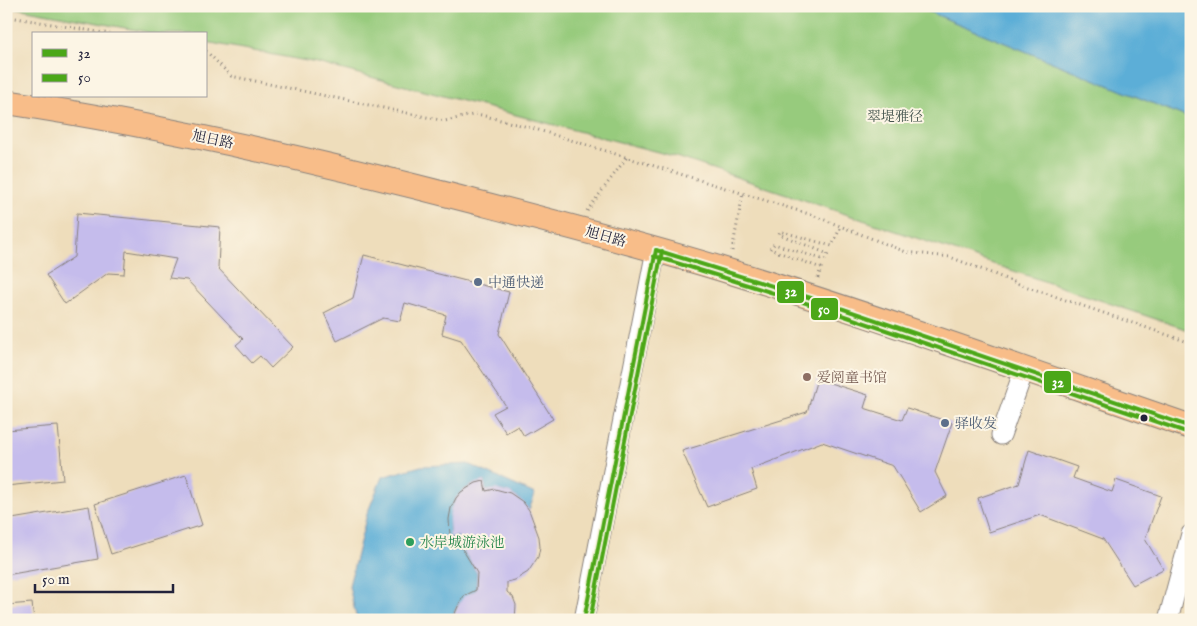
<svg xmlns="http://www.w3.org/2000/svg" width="1197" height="626" font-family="'IM FELL English','Noto Serif SC',serif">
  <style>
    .green { fill: #97cb7d; stroke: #5c765c }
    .water { fill: #5caed7; stroke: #3f6889 }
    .building { fill: #c5bcec }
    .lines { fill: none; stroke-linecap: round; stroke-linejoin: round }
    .minor-casing { stroke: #88807b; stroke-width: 21 }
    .major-casing { stroke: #88807b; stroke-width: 26 }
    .path { stroke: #88807b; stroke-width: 3; stroke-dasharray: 1 4; stroke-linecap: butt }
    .minor { stroke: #fff; stroke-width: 19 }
    .major { stroke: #f8bd89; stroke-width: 24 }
    .bus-1-casing { stroke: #fcf5e5; stroke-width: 8 }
    .bus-2-casing { stroke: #fcf5e5; stroke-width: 8 }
    .bus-1 { stroke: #4ba718; stroke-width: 4 }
    .bus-2 { stroke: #4ba718; stroke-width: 4 }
    .service-dot { fill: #5c6f8a; stroke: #fcf5e5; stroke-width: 2 }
    .education-dot { fill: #8d6e63; stroke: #fcf5e5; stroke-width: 2 }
    .bus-dot { fill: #22223b; stroke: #fcf5e5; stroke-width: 2 }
    .leisure-dot { fill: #2e9e5b; stroke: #fcf5e5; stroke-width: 2 }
    .labels { text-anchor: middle; stroke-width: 4; stroke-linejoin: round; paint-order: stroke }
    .park-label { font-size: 14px; fill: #45554f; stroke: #fcf5e5 }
    .street-label { font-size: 14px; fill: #22223b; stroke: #fcf5e5 }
    .service-label { font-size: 14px; fill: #4e5e75; stroke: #fcf5e5; text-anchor: start }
    .education-label { font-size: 14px; fill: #785e54; stroke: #fcf5e5; text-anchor: start }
    .leisure-label { font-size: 14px; fill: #27864d; stroke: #fcf5e5; text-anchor: start }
    .line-badge { stroke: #fcf5e5; stroke-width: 2 }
    .badge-label { font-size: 14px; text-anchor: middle; font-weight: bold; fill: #fff }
  </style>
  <rect width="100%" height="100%" fill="#fcf5e5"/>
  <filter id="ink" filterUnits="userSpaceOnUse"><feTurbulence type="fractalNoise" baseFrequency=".02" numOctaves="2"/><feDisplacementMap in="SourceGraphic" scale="10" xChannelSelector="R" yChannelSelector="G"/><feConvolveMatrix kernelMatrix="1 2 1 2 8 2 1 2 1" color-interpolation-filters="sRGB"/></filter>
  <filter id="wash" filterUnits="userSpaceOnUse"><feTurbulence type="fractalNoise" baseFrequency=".0096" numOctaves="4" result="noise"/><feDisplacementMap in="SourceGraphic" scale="20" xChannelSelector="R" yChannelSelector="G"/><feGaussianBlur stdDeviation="1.12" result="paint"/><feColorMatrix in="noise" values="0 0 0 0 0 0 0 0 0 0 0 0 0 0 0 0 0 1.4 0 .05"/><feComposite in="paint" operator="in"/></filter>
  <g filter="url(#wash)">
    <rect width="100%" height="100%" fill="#edb"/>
    <polygon class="green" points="6,6 915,6 1191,119 1191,331 677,157 317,63 206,42 206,34 158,34 11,7 6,9"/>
    <g class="water">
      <polygon points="915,6 1191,6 1191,119"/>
      <path d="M468,464L535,494L529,510C518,495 504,488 486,491L484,481C453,490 448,507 450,537L458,536L461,547L477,573L476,590C463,597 455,605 452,620H361L356,616L349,586L367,514L382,477L421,466Z"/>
    </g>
    <g id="blocks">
      <g class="building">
        <polygon points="77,213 220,227 218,268 293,347 271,368 260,356 252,363 236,345 243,339 187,280 169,278 176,259 126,251 124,274 108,273 65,304 46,275 74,257"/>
        <polygon points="364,255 509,292 499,334 553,419 524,436 518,426 506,433 493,413 506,406 461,340 442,334 446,315 405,303 400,321 383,318 337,341 324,313 353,298"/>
        <polygon points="817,379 868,395 864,408 902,420 907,408 952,423 935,472 947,496 921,512 893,466 822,442 751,469 757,489 707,507 682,451 807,412"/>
        <polygon points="58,426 63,480 6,486 6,430"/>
        <polygon points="1029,450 1077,467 1073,478 1112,492 1116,480 1161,496 1145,539 1163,569 1133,585 1103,539 1040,515 989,532 978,498 1019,484"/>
        <polygon points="186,475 202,525 111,554 95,504"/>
        <polygon points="484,481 486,491 495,489 510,493 523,502 529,510 539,537 540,547 538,557 528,572 515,580 507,582 507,592 513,597 516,605 515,620 452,620 460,602 464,596 476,590 477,573 461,547 458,536 450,537 449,519 451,508 456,498 461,492 476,483"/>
        <polygon points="89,506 98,559 6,575 6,520"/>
        <polygon points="32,603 34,620 6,620 6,605"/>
      </g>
    </g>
  </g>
  <g filter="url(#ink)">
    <use href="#blocks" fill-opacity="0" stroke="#88807b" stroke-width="1"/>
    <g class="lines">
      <defs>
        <g id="minor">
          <polyline points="1001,435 1024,370"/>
          <polyline points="584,620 656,250"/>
          <polyline points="1168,620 1191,534"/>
        </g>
        <path id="major" d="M6,102C164,126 318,161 472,201C557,223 643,245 728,271C884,319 1037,374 1191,427"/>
      </defs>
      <use href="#minor" class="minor-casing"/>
      <use href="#major" class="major-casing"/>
      <g class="path">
        <polyline points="6,18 10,17 110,34"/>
        <polyline points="206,51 231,76 445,121 477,114 532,128 812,215 906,252 950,257 1019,284 1191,343"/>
        <polyline points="587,211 627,157"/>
        <polyline points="732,251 743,193"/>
        <polyline points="818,278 821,268 770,249 774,244 825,260 828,254 779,234 780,231 832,246 841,226"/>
      </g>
      <use href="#minor" class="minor"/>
      <use href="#major" class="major"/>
      <defs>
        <g id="bus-1">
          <polyline points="656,250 811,298 1191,427"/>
          <polyline points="584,620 656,250"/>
        </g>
        <g id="bus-2">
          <polyline points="654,256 809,304 1189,433"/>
          <polyline points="590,620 662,251"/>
        </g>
      </defs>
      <use href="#bus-1" class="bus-1-casing"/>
      <use href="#bus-2" class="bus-2-casing"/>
      <use href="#bus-1" class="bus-1"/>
      <use href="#bus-2" class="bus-2"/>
    </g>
  </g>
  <g class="service-dot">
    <circle cx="478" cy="282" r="5"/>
    <circle cx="945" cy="423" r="5"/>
  </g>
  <circle class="education-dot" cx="807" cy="377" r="5"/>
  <circle class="bus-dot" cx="1144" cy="418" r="4.5"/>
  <circle class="leisure-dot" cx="410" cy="542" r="5"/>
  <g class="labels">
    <g class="park-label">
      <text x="895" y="121">翠堤雅径</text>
    </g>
    <g class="street-label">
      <text transform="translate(213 139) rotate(12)" y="5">旭日路</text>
      <text transform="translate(606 236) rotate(16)" y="5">旭日路</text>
    </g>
    <g class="service-label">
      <text x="488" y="287">中通快递</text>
      <text x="955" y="428">驿收发</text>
    </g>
    <g class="education-label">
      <text x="817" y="382">爱阅童书馆</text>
    </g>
    <g class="leisure-label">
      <text x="420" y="547">水岸城游泳池</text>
    </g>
  </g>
  <g class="line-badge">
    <rect x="776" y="280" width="29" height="24" rx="5" fill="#4ba718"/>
    <rect x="810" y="297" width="29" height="24" rx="5" fill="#4ba718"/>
    <rect x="1043" y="370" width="29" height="24" rx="5" fill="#4ba718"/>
  </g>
  <g class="badge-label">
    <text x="791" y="296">32</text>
    <text x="824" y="314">50</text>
    <text x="1058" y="387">32</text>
  </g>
  <rect width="1197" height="626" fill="none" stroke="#fcf5e5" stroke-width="25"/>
  <rect x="32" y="32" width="175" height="65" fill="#fcf5e5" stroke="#a5a1a1"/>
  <rect x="42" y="49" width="25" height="8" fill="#4ba718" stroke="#a5a1a1"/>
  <text x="78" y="58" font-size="15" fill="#22223b">32</text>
  <rect x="42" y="74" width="25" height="8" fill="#4ba718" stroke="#a5a1a1"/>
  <text x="78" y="82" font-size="15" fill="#22223b">50</text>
  <path d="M35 584v8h138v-8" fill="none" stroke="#22223b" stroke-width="2.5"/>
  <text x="42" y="584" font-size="15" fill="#22223b" stroke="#fcf5e5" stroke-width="4" paint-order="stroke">50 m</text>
</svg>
